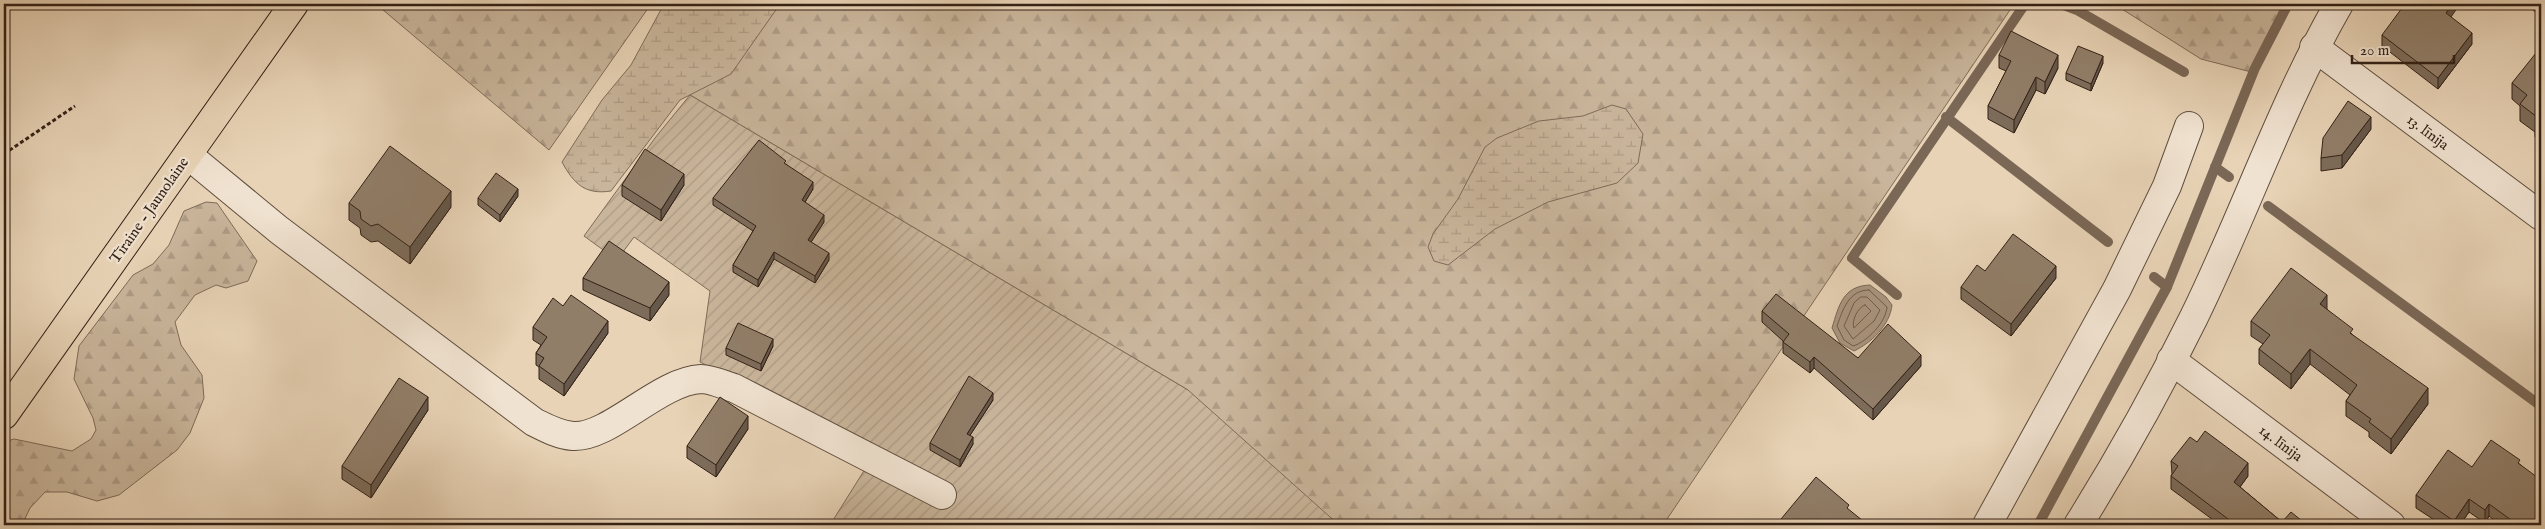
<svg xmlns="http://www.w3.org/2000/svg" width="2545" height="529" font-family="'IM FELL English',serif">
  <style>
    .forest { fill: url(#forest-firs); stroke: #7e6b58 }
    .wetland { fill: url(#wetland-marsh); stroke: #7e6b58 }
    .garden { fill: url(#garden-furrows); stroke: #7e6b58 }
    .water { fill: #aa9680; stroke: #7a6756 }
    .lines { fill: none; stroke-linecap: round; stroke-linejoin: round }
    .shore { stroke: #6e5c4b; stroke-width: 1 }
    .stream { stroke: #7a6756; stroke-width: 10 }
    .minor-casing { stroke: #604e3e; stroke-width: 30 }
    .major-casing { stroke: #332116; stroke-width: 30 }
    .path { stroke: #332116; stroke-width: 3; stroke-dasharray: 4 2.5; stroke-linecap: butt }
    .minor { stroke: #f0e2d0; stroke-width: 28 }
    .major { stroke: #e8d3b6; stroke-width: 28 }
    .wall { fill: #7d6c5a; stroke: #332116 }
    .shaded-wall { fill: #66584a; stroke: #332116 }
    .building { fill: #917e69; stroke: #332116 }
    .labels { text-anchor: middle; stroke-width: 4.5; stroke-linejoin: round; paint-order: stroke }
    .street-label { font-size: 15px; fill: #332116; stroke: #f0e2d0 }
  </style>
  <defs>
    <pattern id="forest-firs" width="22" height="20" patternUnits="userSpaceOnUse" patternTransform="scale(1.25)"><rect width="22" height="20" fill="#c9b59b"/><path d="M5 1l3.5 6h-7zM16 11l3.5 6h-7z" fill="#ad9b85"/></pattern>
    <pattern id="wetland-marsh" width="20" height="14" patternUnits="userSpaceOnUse" patternTransform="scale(1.25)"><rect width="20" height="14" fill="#c9b59b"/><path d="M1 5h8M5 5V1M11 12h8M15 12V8" fill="none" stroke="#ad9b85"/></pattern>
    <pattern id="garden-furrows" width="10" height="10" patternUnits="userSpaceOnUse" patternTransform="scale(1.25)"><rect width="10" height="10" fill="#c9b59b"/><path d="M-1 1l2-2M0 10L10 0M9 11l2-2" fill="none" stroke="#ad9b85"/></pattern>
  </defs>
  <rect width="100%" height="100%" fill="#e8d3b6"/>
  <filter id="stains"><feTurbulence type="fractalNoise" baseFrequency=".004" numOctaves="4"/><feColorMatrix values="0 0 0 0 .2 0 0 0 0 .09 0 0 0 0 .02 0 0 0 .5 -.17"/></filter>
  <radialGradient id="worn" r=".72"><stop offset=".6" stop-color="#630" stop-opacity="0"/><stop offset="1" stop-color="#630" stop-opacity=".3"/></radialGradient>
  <g class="forest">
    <polygon points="376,4 651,4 549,150"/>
    <polygon points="764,4 2014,4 1663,525 1172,525 1188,390 690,95"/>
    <polygon points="2114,4 2293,4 2255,73 2201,59"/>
    <polygon points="206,202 217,203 257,261 248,281 226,288 216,285 195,295 175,322 181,345 202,375 204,398 190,433 177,450 119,495 97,501 67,492 45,492 30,508 22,525 4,525 4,442 14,439 72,451 91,439 96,430 93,418 74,379 79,346 133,275 153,264 169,245 184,211"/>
  </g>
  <g class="wetland">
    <path d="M664,4H780L731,74L680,100L611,191C585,195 574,184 562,162L602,100L631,65Z"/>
    <polygon points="1612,105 1626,109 1643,134 1638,163 1617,183 1548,202 1495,229 1448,265 1434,261 1428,247 1433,234 1458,199 1485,147 1497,138 1539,121 1583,116"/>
  </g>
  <polygon class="garden" points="690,95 1188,390 1339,525 830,525 877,450 700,362 710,291 634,237 617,260 584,236 655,138"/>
  <path class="water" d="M1870,285L1886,297L1892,305C1890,325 1871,343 1854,351L1840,343L1832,328C1839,305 1843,286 1870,285Z"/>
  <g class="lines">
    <g class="shore">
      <path d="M1869,290L1887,307C1886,322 1867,342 1853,346L1844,340L1837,326C1843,309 1849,290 1869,290Z"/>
      <polygon points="1861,297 1867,297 1880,310 1874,321 1853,339 1844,326 1854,303"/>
      <path d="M1865,305L1871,311L1854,328C1851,321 1858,307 1865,305Z"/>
    </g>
    <g class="stream">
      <polyline points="2061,4 2077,10 2184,72"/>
      <polyline points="2532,4 2541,10"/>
      <polyline points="1946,117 2108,242"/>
      <polyline points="2215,167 2229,177"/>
      <polyline points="2268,206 2541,406"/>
      <polyline points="2154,277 2167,287"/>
      <polyline points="1897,295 1852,258 2025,4"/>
      <polyline points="2038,525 2167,287 2255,68 2288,4"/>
    </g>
    <defs>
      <g id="minor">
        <polyline points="2314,47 2541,216"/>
        <path d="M188,155L279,230L534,422C546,428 559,435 573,436C610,438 659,381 701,379C711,379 724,385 734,388L942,495"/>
        <polyline points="2171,360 2391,525"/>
        <polyline points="1987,525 2117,289 2167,186 2189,126"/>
        <path d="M2078,525C2120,458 2159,388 2194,317C2245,213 2282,103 2339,4"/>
      </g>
      <polyline id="major" points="4,415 294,4"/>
    </defs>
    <use href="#minor" class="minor-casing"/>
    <use href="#major" class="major-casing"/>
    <polyline class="path" points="4,154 75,106"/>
    <use href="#minor" class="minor"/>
    <use href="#major" class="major"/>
  </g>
  <g class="wall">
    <polygon points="2451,17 2472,44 2438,89 2382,46 2382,35"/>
    <polygon points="1999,55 2058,68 2045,94 2036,90 2014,133 1988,119 1988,106 2006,71 1999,68"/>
    <polygon points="2541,57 2541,142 2535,137 2535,132 2520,121 2520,106 2512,99 2512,83"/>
    <polygon points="2103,63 2091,91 2066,80 2066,73"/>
    <polygon points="2371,129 2342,168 2321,171 2321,158"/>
    <polygon points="786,164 813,189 805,202 824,222 811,242 829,260 815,283 774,259 758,287 733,272 733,265 753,231 713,205 713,198"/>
    <polygon points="622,185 684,185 661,221 622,196"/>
    <polygon points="518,196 500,222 478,205 478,198"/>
    <polygon points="349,203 451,207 410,264 378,241 371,242 361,235 360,228 349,220"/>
    <polygon points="1985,271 2056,278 2011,336 1961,299 1961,287"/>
    <polygon points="583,278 669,295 650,321 583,290"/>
    <polygon points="563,306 608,333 564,396 539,379 539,367 536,365 536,353 541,345 533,340 533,327"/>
    <polygon points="2327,309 2353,335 2428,404 2391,454 2369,437 2369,432 2346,416 2346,401 2350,395 2310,364 2291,389 2259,364 2259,349 2263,344 2251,336 2251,321"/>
    <polygon points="1762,311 1858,358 1921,366 1873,420 1814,368 1810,373 1783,353 1783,341 1762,322"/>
    <polygon points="773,346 761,371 726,355 726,348"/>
    <polygon points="993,400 970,435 973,444 960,467 930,450 930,443"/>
    <polygon points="428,410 371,498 342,479 342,466"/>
    <polygon points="748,429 716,477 687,458 687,446"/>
    <polygon points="2197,442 2248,476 2240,487 2282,522 2307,525 2220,525 2171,489 2171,476 2172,474 2171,461"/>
    <polygon points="2520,464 2541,525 2501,525 2489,516 2485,523 2469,512 2460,525 2442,525 2416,508 2416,495 2472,467"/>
  </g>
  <g class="shaded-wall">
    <polygon points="2452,4 2460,4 2446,24 2446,13"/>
    <polygon points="2472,33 2472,44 2438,89 2438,78"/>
    <polygon points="2058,55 2058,68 2045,94 2045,82"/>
    <polygon points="2103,56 2103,63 2091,91 2091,84"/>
    <polygon points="2036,77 2036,90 2014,133 2014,120"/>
    <polygon points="2371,117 2371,129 2342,168 2342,155"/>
    <polygon points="684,174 684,185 661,221 661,210"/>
    <polygon points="813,182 813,189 802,207 802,200"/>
    <polygon points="518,189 518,196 500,222 500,215"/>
    <polygon points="451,191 451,207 410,264 410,247"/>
    <polygon points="824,215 824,222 808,247 808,240"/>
    <polygon points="774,252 774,259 758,287 758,280"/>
    <polygon points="829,253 829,260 815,283 815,276"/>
    <polygon points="2056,266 2056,278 2011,336 2011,324"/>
    <polygon points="669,282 669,295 650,321 650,308"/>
    <polygon points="2327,295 2327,310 2320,304"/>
    <polygon points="608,321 608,333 564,396 564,384"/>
    <polygon points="773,339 773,346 761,371 761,364"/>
    <polygon points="2310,349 2310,364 2291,389 2291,374"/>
    <polygon points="1921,355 1921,366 1873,420 1873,409"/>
    <polygon points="1814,357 1814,368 1810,373 1810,362"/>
    <polygon points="2428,388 2428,404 2391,454 2391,439"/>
    <polygon points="993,393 993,400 967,440 967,434"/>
    <polygon points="428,397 428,410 371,498 371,485"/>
    <polygon points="748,416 748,429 716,477 716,465"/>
    <polygon points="973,437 973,444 960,467 960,460"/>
    <polygon points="2248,463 2248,476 2234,495 2234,482"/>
    <polygon points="2469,499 2469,512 2460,525 2454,525 2454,521"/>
    <polygon points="2489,504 2489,516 2485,523 2485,510"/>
  </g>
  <g class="building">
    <polygon points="2405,4 2452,4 2446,13 2472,33 2438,78 2382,35"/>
    <polygon points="2011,31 2058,55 2045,82 2036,77 2014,120 1988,106 2011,61 1999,55"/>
    <polygon points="2078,46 2103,56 2091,84 2066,73"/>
    <polygon points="2536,53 2541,57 2541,125 2535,120 2537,117 2520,104 2527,95 2512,83"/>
    <polygon points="2348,101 2371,117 2342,155 2321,158 2323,138"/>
    <polygon points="759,140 786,161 784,163 813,182 802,200 824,215 808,240 829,253 815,276 774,252 758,280 733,265 756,226 713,198"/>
    <polygon points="390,146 451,191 410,247 378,224 371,226 361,219 360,211 349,203"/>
    <polygon points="645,149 684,174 661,210 622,185"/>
    <polygon points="496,173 518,189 500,215 478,198"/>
    <polygon points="2013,234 2056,266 2011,324 1961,287 1977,265 1985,271"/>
    <polygon points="609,241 669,282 650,308 583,278"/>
    <polygon points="2291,268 2327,295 2320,304 2353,329 2350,333 2428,388 2391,439 2369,422 2371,419 2346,401 2357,385 2310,349 2291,374 2259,349 2270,335 2251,321"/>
    <polygon points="1776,294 1858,358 1888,324 1921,355 1873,409 1814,357 1810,362 1783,342 1789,334 1762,311"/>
    <polygon points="571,295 608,321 564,384 539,366 544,358 536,353 547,337 533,327 553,298 563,306"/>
    <polygon points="738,323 773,339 761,364 726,348"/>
    <polygon points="969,376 993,393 967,434 973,437 960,460 930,443"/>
    <polygon points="399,378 428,397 371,485 342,466"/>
    <polygon points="720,397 748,416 716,465 687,446"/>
    <polygon points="2205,431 2248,463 2234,482 2282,522 2291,512 2307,525 2236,525 2171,476 2178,466 2171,461 2190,437 2197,442"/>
    <polygon points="2491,440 2520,460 2518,463 2541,480 2541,525 2518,525 2489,504 2485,510 2469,499 2454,521 2416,495 2448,450 2472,467"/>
    <polygon points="1816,477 1849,505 1847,508 1868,525 1776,525"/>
  </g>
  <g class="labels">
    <g class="street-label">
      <text transform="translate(2428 132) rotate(37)" y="5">13. līnija</text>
      <text transform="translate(149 210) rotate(-55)" y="5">Tīraine - Jaunolaine</text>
      <text transform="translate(2281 443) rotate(37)" y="5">14. līnija</text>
    </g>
  </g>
  <rect width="2545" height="529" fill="none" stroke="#e8d3b6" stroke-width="20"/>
  <rect x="5" y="5" width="2535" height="519" fill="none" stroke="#332116" stroke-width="2.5"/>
  <rect x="10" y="10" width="2525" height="509" fill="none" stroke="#332116"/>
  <path d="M2352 55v8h102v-8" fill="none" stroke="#332116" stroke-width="2.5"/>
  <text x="2360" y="55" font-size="15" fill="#332116" stroke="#f0e2d0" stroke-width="4" paint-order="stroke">20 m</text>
  <rect width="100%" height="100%" filter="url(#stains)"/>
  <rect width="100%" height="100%" fill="url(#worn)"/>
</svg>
